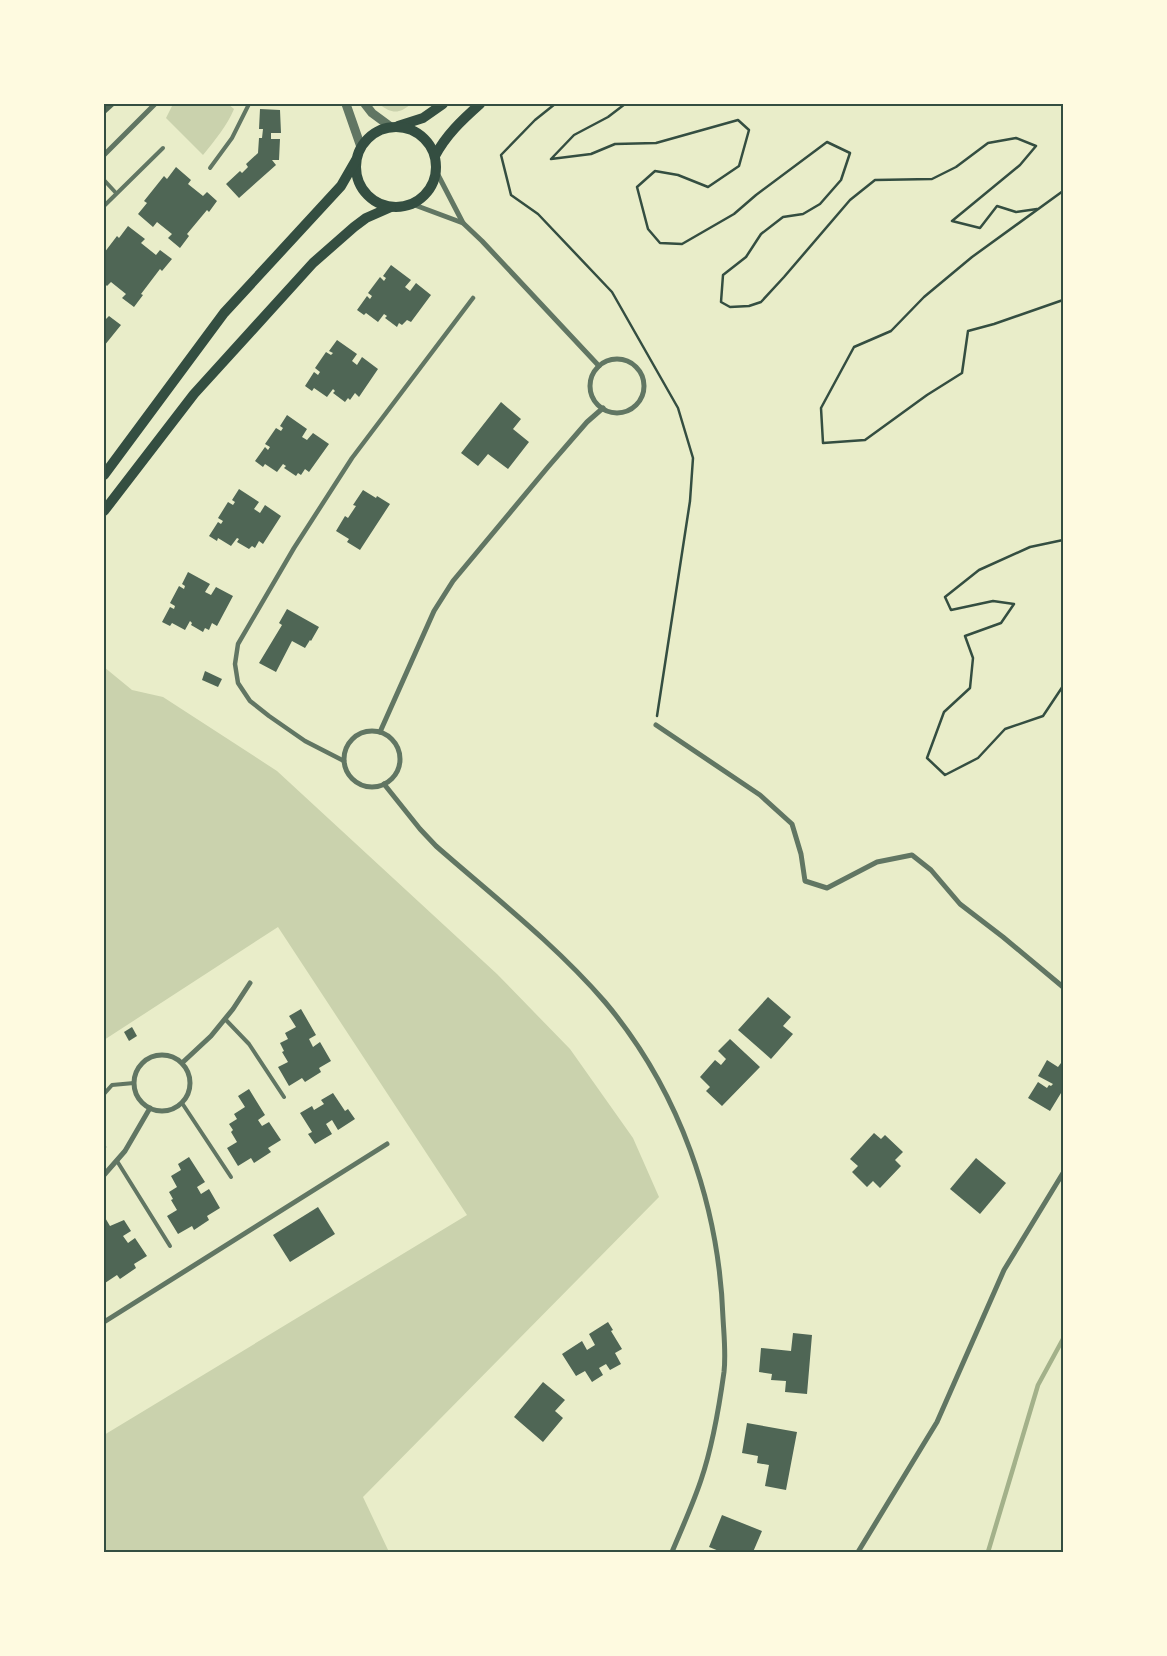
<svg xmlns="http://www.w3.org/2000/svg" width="1167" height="1656" font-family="'Varela Round',sans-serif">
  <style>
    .green { fill: #cad2ad }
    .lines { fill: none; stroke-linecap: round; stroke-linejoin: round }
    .stream { stroke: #a3b18a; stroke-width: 4.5 }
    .building { fill: #4f6655 }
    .path { stroke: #344e41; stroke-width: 2.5 }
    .service { stroke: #617663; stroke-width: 4 }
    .pedestrian { stroke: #617663; stroke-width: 4.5 }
    .minor { stroke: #617663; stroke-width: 5 }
    .tertiary { stroke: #617663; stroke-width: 9 }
    .secondary { stroke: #344e41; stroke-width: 10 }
    .neatline { fill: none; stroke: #344e41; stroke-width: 2 }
  </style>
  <rect width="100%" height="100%" fill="#e9edc9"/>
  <g class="green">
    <path d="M173,104H228L234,109C227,126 215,140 203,155L166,118Z"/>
    <path d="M379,104H411C399,114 392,114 379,104Z"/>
    <polygon points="104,667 132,690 163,697 277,771 497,974 570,1049 633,1138 659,1197 363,1497 389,1552 104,1552 104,1435 467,1215 278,927 104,1040"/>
  </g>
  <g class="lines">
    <polyline class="stream" points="988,1552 1038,1385 1063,1339"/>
  </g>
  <g class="building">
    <polygon points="104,104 116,104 105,114 104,113"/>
    <polygon points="260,109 280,110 281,133 271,133 271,139 280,139 279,160 272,160 276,165 239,198 226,184 240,171 242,173 248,167 246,164 258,153 259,138 262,138 263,129 259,129"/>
    <polygon points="176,167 191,180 188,184 203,196 207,192 217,201 209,212 207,210 187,234 189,236 180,248 168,238 172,234 157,222 153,227 138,214 147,203 144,201 164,176 167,179"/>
    <polygon points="128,226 145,239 141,243 156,255 160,250 172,259 162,271 160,269 141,294 143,295 134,307 122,298 126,294 111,282 107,286 104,283 104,253 117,236 119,238"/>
    <polygon points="391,265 411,280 405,287 410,291 416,283 431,295 411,322 407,320 402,325 399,323 397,327 385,318 387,316 384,314 378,322 366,313 364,315 357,310 367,296 370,299 372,296 368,293 380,277 384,281 386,278 383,276"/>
    <polygon points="109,316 121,325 104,346 104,319 105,320"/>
    <polygon points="337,340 357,354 352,361 357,365 362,357 378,369 359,397 355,393 350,400 348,398 345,402 333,393 335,391 333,389 327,397 314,388 312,391 305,386 314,372 318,375 320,372 315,368 326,352 331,355 333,353 329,351"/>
    <polygon points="501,402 521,419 513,429 529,442 508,469 488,454 478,466 461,453"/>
    <polygon points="287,415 307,429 302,437 307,440 313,433 329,444 309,472 305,469 301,475 298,473 296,476 284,468 286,466 283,464 277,472 265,464 263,467 255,461 265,447 268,450 270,447 265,444 276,428 281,431 283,428 280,426"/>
    <polygon points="239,489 259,502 254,509 260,513 265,505 281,516 263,544 259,541 255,548 252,546 249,549 237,542 239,539 237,538 231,546 218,538 217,541 209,536 218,522 221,524 223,521 218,518 228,502 233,505 235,502 232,500"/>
    <polygon points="363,490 376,498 377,496 390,504 360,550 347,542 349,539 336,531 345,516 348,518 356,506 353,505"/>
    <polygon points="188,572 210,584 205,592 211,595 216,587 233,596 217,626 212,623 209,630 205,628 203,632 191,625 192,623 190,621 185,630 172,623 170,626 162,622 170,607 174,609 175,606 170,603 179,586 184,589 185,586 182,584"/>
    <polygon points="287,609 319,627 311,641 310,640 305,648 292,641 276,672 259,663 282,625 279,623"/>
    <polygon points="205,671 222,679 218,687 202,680"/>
    <polygon points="768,997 791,1017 783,1026 793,1034 771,1059 738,1030"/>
    <polygon points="301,1009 316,1035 309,1039 313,1047 320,1042 331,1061 319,1068 321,1072 305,1082 302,1078 289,1086 278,1067 288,1062 282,1052 284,1051 280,1043 288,1039 285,1033 296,1027 289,1016"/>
    <polygon points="132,1027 137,1036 129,1041 124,1032"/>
    <polygon points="730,1039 760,1067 722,1106 706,1091 710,1087 700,1077 715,1060 721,1065 726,1059 718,1051"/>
    <polygon points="1047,1060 1058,1067 1061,1063 1063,1064 1063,1095 1061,1093 1050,1111 1028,1098 1038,1082 1047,1088 1049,1085 1051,1086 1053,1084 1038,1076"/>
    <polygon points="249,1089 265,1115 258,1120 262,1126 269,1122 281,1140 268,1148 271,1152 254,1163 251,1158 238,1166 227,1148 237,1142 231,1132 233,1130 229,1124 237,1119 234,1114 245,1107 238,1096"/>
    <polygon points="333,1093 345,1111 348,1109 355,1119 338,1130 332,1120 326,1124 332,1134 315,1144 308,1134 312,1132 300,1113 312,1106 314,1110 324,1104 321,1100"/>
    <polygon points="874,1133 881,1139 885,1135 903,1152 895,1160 901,1166 880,1188 873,1181 867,1187 852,1172 858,1166 850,1159"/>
    <polygon points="189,1157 205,1182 197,1187 201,1194 209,1189 220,1208 207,1216 209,1220 194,1230 192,1226 178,1234 167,1216 177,1210 171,1200 173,1199 169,1192 177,1187 171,1176 181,1170 178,1164"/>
    <polygon points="976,1158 1006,1183 980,1214 950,1189"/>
    <polygon points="318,1207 335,1234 290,1262 273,1235"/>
    <polygon points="104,1216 110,1226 124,1220 131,1231 123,1236 128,1243 135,1238 147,1256 134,1264 136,1268 120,1279 117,1275 105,1283"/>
    <polygon points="608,1322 613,1330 611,1331 622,1349 615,1353 621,1364 610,1370 606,1364 599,1368 603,1375 592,1382 585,1371 576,1376 562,1354 582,1341 587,1350 595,1345 589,1334"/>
    <polygon points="793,1333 812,1335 807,1394 785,1392 786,1381 771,1380 772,1374 759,1372 761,1348 791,1351"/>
    <polygon points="543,1382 565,1400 555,1411 563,1418 543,1442 514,1417"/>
    <polygon points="747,1423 797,1432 786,1490 765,1486 769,1465 757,1463 758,1456 742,1453"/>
    <polygon points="722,1515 762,1531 753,1552 719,1552 719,1551 709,1547"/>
  </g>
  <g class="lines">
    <g class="path">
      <polyline points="555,104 535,120 501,155 511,195 538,214 612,292 678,408 693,458 690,501 657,716"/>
      <polyline points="625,104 608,117 574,135 551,159 591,154 615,144 656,143 738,120 749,130 739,166 708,187 678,175 655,171 637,187 648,229 660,243 682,244 734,214 756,195 827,142 850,153 841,180 820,204 803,214 783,217 761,234 746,257 723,275 721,302 730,307 749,306 761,302 784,277 850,200 875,180 932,179 956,167 988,143 1016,138 1036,146 1020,165 952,221 980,228 997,206 1016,212 1037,209"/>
      <polyline points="1063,191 972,257 924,297 891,331 854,347 821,408 823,443 865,440 927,395 962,373 968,331 994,324 1063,300"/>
      <polyline points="1063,540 1030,547 979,570 945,597 951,610 993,601 1014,604 1001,623 965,636 973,658 970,688 944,712 927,758 945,775 978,758 1005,729 1043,716 1063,686"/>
      <polyline points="104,1146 105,1147"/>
    </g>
    <g class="service">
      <polyline points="210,168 232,138 249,104"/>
      <polyline points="104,180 116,193"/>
      <polyline points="104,206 163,148"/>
      <polyline points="225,1019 249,1044 284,1097"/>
      <polyline points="104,1094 112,1085 134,1083"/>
      <polyline points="182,1103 231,1177"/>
      <polyline points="117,1161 170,1246"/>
    </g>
    <polyline class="pedestrian" points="344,761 305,741 269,716 250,701 238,683 235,664 238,644 294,548 352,458 473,298"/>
    <g class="minor">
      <polyline points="104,155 155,104"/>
      <polyline points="436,171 463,223 482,241 599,366"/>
      <polyline points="412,204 463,223"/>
      <circle cx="617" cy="386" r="27"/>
      <polyline points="656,725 760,795 792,824 801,854 805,881 827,888 877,862 912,855 931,870 960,904 1003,937 1063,987"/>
      <circle cx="372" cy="759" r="28"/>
      <polyline points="380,732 434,611 453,581 548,467 587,422 603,408"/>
      <path d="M384,784L420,829L436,846C493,896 555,944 605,1002C679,1090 719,1204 723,1318C724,1336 726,1354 724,1372C719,1408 713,1445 701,1480C693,1504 682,1528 672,1552"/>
      <circle cx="162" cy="1083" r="28"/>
      <polyline points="182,1063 211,1036 233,1009 250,983"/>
      <polyline points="104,1175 125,1151 150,1108"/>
      <polyline points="104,1322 387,1144"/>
      <polyline points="858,1552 937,1422 1004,1270 1063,1173"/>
    </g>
    <g class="tertiary">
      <polyline points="346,104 361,147"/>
      <polyline points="365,104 372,113 391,127"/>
    </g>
    <g class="secondary">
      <polyline points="398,126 423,118 443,104"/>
      <circle cx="396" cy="167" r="40"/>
      <path d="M435,156C446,135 462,120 480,104"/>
      <polyline points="104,475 224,313 341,186 356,160"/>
      <polyline points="104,511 194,394 313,263 354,227 366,218 391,207"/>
    </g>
  </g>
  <rect width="1167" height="1656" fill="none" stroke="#fefae0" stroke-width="210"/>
  <rect x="105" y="105" width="957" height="1446" class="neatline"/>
</svg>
